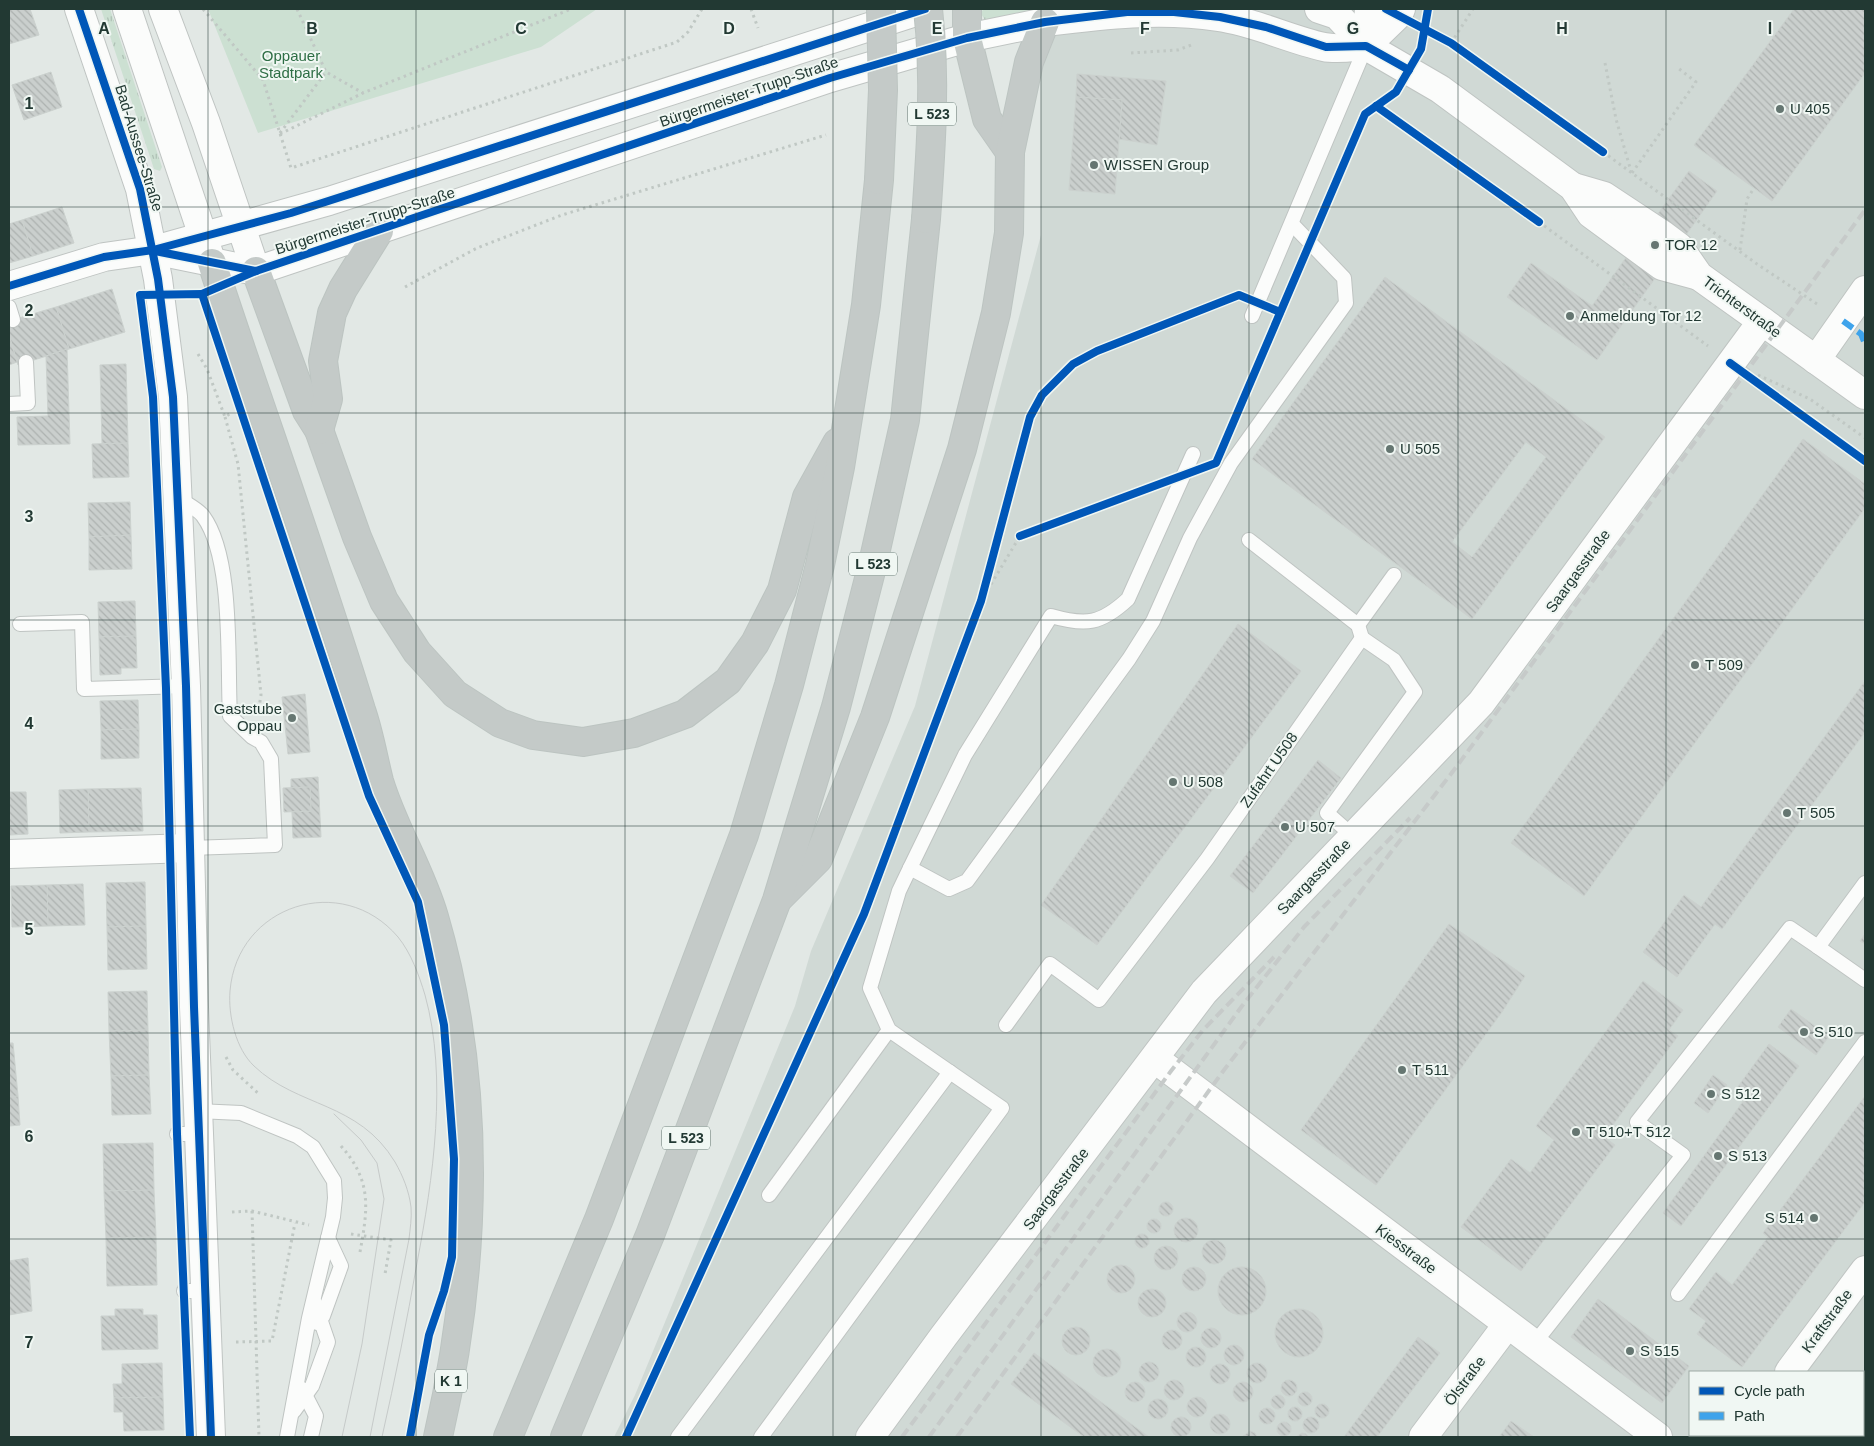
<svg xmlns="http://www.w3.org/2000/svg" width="1874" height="1446" font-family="Helvetica,sans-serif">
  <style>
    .built { fill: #d0d9d5; fill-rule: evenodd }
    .grass { fill: url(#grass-tufts) }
    .park { fill: #cce0d2 }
    .building { fill: url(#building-back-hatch); stroke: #cbd1ce; fill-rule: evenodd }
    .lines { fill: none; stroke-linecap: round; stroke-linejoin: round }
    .service-casing { stroke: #bfc4c2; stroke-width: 16 }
    .minor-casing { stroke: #bfc4c2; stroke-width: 30 }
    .tertiary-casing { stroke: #bfc4c2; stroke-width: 30 }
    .trunk-casing { stroke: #bcc4c1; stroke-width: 30 }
    .path { stroke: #c0c8c4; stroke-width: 3; stroke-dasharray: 2.5 4; stroke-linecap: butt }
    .service { stroke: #fbfcfb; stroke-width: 14 }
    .minor { stroke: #fbfcfb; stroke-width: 28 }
    .tertiary { stroke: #fbfcfb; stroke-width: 28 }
    .trunk { stroke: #c4cac8; stroke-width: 28 }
    .tram { stroke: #c6cac9; stroke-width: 1 }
    .rail { stroke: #c6cac9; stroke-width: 4; stroke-dasharray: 10 5; stroke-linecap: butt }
    .trunk-bridge-casing { stroke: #bcc4c1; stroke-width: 30; stroke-linecap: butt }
    .trunk-bridge { stroke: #c4cac8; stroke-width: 28 }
    .quiet { stroke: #3ea3eb; stroke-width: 6; stroke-dasharray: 12 6; stroke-linecap: butt }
    .cycleway-casing { stroke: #f0f7f3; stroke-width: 11 }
    .cycleway { stroke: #0057b8; stroke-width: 8 }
    .grid { fill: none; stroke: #223933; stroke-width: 1; stroke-opacity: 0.55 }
    .poi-dot { fill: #657671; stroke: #f0f7f3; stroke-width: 2 }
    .labels { text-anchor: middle; stroke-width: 4; stroke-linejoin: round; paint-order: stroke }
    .shield { fill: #f0f7f3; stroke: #60726d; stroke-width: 1 }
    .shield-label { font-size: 14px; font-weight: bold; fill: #223933 }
    .park-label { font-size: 15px; fill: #2e6e45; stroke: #f0f7f3 }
    .street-label { font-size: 15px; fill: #223933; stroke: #f0f7f3 }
    .poi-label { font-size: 15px; fill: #223933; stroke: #f0f7f3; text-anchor: start }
    .grid-label { font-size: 16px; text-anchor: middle; font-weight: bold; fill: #223933; stroke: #f0f7f3; stroke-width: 4; stroke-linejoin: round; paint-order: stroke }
  </style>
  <defs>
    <pattern id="grass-tufts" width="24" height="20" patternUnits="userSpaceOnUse" patternTransform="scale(1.25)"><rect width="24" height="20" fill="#cce0d2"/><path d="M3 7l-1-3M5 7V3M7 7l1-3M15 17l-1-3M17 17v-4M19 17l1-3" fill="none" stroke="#afc1b5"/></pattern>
    <pattern id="building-back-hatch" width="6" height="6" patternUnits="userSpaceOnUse" patternTransform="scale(1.25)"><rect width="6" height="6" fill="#cacfcd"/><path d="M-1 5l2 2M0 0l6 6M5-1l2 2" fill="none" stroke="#adb2b0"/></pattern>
  </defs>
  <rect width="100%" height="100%" fill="#e2e8e5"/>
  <path class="built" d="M1031,9H1865V1437H614L635,1395L795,1006L811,951L915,706L1041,235V76ZM1690,1372H1863V1435H1690Z"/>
  <g class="grass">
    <polygon points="101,9 110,9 162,167 160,171 154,169"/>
    <polygon points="983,9 1080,9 988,24 981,14"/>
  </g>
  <polygon class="park" points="208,9 597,9 541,47 258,133"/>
  <g class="building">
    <polygon points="9,9 30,9 39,35 9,44"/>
    <polygon points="1794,9 1865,9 1865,73 1772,201 1694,145"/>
    <polygon points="51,72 62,107 24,120 12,85"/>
    <polygon points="1077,74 1166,81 1157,145 1119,139 1122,100 1076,97"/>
    <polygon points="1076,97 1122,100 1115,194 1069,190"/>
    <polygon points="1689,171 1717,191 1686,235 1657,215"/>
    <polygon points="62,207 74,243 33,256 22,220"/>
    <polygon points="22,220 33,256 9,263 9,224"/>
    <polygon points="1627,256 1656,277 1621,326 1592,306"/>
    <polygon points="1531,263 1621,326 1597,360 1507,297"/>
    <path d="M1385,277L1605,437L1472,619L1252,459ZM1526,442L1546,457L1472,557L1452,542Z"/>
    <polygon points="112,289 125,332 69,349 56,307"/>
    <polygon points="56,307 69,349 18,365 9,335 9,321"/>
    <polygon points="9,335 17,362 9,365"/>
    <polygon points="67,349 70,444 18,445 17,417 48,416 46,356"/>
    <polygon points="126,364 128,443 102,444 100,365"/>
    <polygon points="1803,439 1865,484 1865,508 1584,896 1511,843"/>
    <polygon points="128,443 129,477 93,478 92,444"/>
    <polygon points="130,502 131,535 89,537 88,503"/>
    <polygon points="131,535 132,569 89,570 89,537"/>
    <polygon points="135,601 136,636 99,637 98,602"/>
    <polygon points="1238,624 1301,671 1097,945 1041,905"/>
    <polygon points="136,636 137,668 121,668 121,674 100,675 99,637"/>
    <polygon points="1865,681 1865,732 1722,929 1715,924 1677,977 1643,952 1684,895 1701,907"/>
    <polygon points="305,694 310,752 288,754 282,697"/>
    <polygon points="138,700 139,729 101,730 100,701"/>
    <polygon points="139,729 139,758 101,759 101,730"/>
    <polygon points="1318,760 1341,778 1253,893 1230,876"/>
    <polygon points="318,777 321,837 293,838 292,812 311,811 310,787 291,788 291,779"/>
    <polygon points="310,787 311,811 284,812 283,788"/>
    <polygon points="141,788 143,831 89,832 88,789"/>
    <polygon points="88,789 89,832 60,833 59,790"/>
    <polygon points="9,792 26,792 28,834 9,835"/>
    <polygon points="145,882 146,926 107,927 106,883"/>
    <polygon points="83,884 85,925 48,926 47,885"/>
    <polygon points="47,885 48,926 12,927 11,886"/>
    <polygon points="1449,924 1525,976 1502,1012 1376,1185 1301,1130"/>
    <polygon points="146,926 147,969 108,970 107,927"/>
    <polygon points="1865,934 1865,944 1860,941"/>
    <polygon points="1643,981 1683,1010 1669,1030 1678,1036 1604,1137 1615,1145 1521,1271 1461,1227 1511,1159 1530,1173 1554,1140 1536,1126"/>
    <polygon points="147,991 148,1030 109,1031 108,992"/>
    <polygon points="1791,1009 1829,1036 1816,1055 1778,1027"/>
    <polygon points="148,1030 149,1075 111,1076 109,1031"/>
    <polygon points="9,1043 13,1043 18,1096 9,1097"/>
    <polygon points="1769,1044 1799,1066 1681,1226 1663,1213 1744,1100 1734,1092"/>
    <polygon points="149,1075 151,1114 112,1115 111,1076"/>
    <polygon points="1713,1075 1727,1085 1708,1113 1694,1103"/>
    <polygon points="18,1096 20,1125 9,1126 9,1097"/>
    <polygon points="1865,1096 1865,1202 1742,1367 1697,1334 1706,1321 1689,1309 1716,1272 1732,1285 1768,1237 1763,1233"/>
    <polygon points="153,1143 154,1190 104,1191 103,1144"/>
    <polygon points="154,1190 156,1237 106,1238 104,1191"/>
    <circle cx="1166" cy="1209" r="7"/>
    <circle cx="1186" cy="1230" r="12"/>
    <circle cx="1154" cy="1226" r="7"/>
    <circle cx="1142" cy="1241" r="7"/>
    <polygon points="156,1237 157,1285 107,1286 106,1238"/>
    <circle cx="1214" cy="1252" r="12"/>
    <circle cx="1166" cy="1258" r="12"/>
    <polygon points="28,1258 32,1311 9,1315 9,1261"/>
    <circle cx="1121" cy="1279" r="14"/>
    <circle cx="1194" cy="1279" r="12"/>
    <circle cx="1242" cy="1291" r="24"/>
    <circle cx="1152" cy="1303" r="14"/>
    <polygon points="1598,1299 1689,1366 1662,1403 1571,1337"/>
    <circle cx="1299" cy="1333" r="24"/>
    <polygon points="115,1309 143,1309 143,1315 157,1315 158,1349 102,1350 101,1316 115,1316"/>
    <circle cx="1187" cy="1322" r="10"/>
    <circle cx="1076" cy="1341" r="14"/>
    <circle cx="1211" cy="1338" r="10"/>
    <circle cx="1172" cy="1340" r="10"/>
    <polygon points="1418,1337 1440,1353 1377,1437 1344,1437"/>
    <circle cx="1234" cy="1355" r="10"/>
    <circle cx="1196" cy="1357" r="10"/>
    <circle cx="1107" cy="1363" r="14"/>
    <polygon points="1034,1353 1149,1437 1084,1437 1011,1384"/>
    <circle cx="1149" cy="1372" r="10"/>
    <polygon points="162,1363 163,1397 114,1398 113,1384 122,1384 122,1364"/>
    <circle cx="1257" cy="1373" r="10"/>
    <circle cx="1220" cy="1374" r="10"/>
    <circle cx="1174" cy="1390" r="10"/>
    <circle cx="1289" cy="1388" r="8"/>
    <circle cx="1135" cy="1392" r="10"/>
    <circle cx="1243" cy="1392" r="10"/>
    <circle cx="1305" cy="1399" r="7"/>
    <circle cx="1278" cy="1402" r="7"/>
    <polygon points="163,1397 164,1430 124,1431 123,1412 114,1412 114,1398"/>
    <circle cx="1197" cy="1407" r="10"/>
    <circle cx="1158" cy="1409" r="10"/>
    <circle cx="1322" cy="1411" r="7"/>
    <circle cx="1295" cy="1414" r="7"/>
    <circle cx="1267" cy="1416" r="8"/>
    <circle cx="1220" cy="1424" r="10"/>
    <circle cx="1181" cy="1427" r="10"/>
    <circle cx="1311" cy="1425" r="8"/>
    <polygon points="1511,1421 1534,1437 1499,1437"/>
    <circle cx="1284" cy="1429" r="7"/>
    <polygon points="1250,1431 1255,1433 1257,1437 1242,1437"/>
    <polygon points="1302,1433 1306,1434 1309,1437 1296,1437"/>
  </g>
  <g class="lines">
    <defs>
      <g id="service">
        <polyline points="9,307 13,320"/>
        <polyline points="1252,316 1366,46"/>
        <polyline points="9,404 28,403 26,362"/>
        <path d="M178,498C185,503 198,509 203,516C234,558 227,663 230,716L252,737L261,742L271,759L275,845L190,848"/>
        <polyline points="1249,540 1358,625 1362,638"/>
        <polyline points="20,624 82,622 84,689 186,686"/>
        <polyline points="1358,625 1394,575"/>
        <polyline points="910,868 949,889 967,881 1129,659 1153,621 1190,538 1231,463 1346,303 1344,278 1292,224"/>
        <polyline points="1865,883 1818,947 1865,980"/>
        <polyline points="1006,1025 1050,964 1099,1000 1207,859 1362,638 1394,660 1415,692 1327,813 1353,836"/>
        <polyline points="197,1111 241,1113 297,1136 313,1147 334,1181 335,1198 333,1217 309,1318 287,1437"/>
        <polyline points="177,1134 198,1134"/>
        <polyline points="769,1195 889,1030"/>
        <polyline points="184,1291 205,1291"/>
        <polyline points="1678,1294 1865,1042"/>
        <polyline points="317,1323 323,1316 341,1266 328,1238"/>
        <polyline points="1533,1345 1683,1155 1637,1122 1790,928 1818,947"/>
        <polyline points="302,1389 316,1416 311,1437"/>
        <polyline points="294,1411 312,1386 328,1342 314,1301"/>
        <polyline points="678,1437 950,1072"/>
        <path d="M761,1437L1002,1108L889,1030L870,988L899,891L910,868L965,755L1051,616C1086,626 1101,624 1128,599L1193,454"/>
      </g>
      <g id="minor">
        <polyline points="79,9 140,189 158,279 173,397 186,686 194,1007 211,1437"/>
        <polyline points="1319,9 1337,15 1366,46 1440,89 1573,187 1591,214 1662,266 1699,276"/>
        <path d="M1045,22C1103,15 1160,8 1218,17C1255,22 1288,39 1324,47C1337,50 1353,47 1366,46"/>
        <polyline points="1366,46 1398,15 1401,9"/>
        <polyline points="1366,46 1369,9"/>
        <polyline points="1573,187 1604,196 1663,235 1679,247 1699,276 1865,395"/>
        <polyline points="9,286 104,257 153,250"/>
        <polyline points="1816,360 1865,290"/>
        <polyline points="9,854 190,848"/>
        <polyline points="1155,1059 1658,1437"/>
        <polyline points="1789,1372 1865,1270"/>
        <polyline points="870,1437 943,1337 1204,992 1481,703 1762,321"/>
        <polyline points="1423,1437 1507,1325"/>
        <polyline points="1741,1437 1743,1435"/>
      </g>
      <g id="tertiary">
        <polyline points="127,9 209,254"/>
        <polyline points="163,9 206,123 256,271"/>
        <polyline points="158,249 329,201 925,9"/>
        <polyline points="153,250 256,271 830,78 967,38 1045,22"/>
      </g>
      <g id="trunk">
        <polyline points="967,9 967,38 987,119 1010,152"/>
        <path d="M212,263C261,412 315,560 361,710C369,733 373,757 379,781C393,828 420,869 434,917C483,1084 477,1268 438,1437"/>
        <polyline points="256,271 307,411 319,430 357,537 384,601 417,652 455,694 500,723 533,735 583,742 634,733 685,714 728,681 755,643 782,590 807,497 837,443"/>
        <polyline points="319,430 328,399 323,361 332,313 343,289 379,231"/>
        <polyline points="780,897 818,859 875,717 962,449 996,313 1009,233 1010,152 1029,62 1045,22"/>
        <polyline points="508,1437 599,1219 744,835 789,685 820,565 840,467 866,305 879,180"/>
        <polyline points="565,1437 650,1235 777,900 836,707 873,563 905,420 926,219"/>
      </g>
    </defs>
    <use href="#service" class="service-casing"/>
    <use href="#minor" class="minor-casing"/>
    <use href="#tertiary" class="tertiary-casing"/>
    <use href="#trunk" class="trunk-casing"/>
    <g class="path">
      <polyline points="203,9 263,80 291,168 677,42 688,32 702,9"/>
      <polyline points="297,9 326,72 363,93"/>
      <polyline points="751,9 758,28"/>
      <polyline points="1451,43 1473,9"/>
      <polyline points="1131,53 1178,50 1194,44"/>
      <polyline points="1605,63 1616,119 1631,171"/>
      <polyline points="280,133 326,72"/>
      <polyline points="280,134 363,93 571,9"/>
      <polyline points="1603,152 1757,264 1820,306"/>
      <polyline points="1632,173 1696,82 1678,68"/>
      <polyline points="1539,222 1708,346"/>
      <polyline points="1740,250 1747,199 1754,188"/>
      <polyline points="405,287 477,248 562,215 826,135"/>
      <polyline points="198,354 207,369 225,417 232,412"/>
      <polyline points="1758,375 1810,399 1865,438"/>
      <polyline points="225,417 238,464 261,695 258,714"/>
      <polyline points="981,601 1020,536"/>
      <polyline points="226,1057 233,1070 260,1095"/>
      <path d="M341,1146C372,1181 368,1208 360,1252"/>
      <polyline points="252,1211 259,1437"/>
      <polyline points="232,1212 252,1211 309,1225"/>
      <polyline points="351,1234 391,1240 385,1274"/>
      <polyline points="236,1342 272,1341 295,1223"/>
    </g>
    <use href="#service" class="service"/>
    <use href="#minor" class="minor"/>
    <use href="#tertiary" class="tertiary"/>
    <use href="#trunk" class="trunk"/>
    <g class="tram">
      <polyline points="334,1114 361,1140 377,1163 384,1199 362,1344 342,1437"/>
      <path d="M370,1437L409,1239C410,1229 412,1218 411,1207C409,1191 403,1176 395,1162C358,1101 298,1108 254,1066C236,1049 228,1016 230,991C237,905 342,871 398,937C411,953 419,975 425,995C448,1078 433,1179 417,1263C407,1321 395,1379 382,1437"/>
    </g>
    <g class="rail">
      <polyline points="902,1437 1171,1071 1203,1030 1274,957"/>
      <polyline points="929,1437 1242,1006 1304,927 1410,818"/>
      <polyline points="957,1437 1224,1070 1457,766 1865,210"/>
    </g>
    <defs>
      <g id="trunk-bridge">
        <polyline points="879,180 883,90 881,9"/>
        <path d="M926,219C931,149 936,79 928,9"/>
      </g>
    </defs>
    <use href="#trunk-bridge" class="trunk-bridge-casing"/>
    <use href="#trunk-bridge" class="trunk-bridge"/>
    <polyline class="quiet" points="1843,321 1861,334 1865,344"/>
    <defs>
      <g id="cycleway">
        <polyline points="79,9 140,189 158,279 173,397 186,686 194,1007 211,1437"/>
        <polyline points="1386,9 1451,43 1603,152"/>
        <polyline points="1376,106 1539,222"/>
        <polyline points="155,251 256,271"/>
        <polyline points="9,286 104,257 153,250 291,213 925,9"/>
        <polyline points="202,294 256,271 830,78 967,38 1045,22 1127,12 1174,12 1220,17 1266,27 1326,47 1366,46 1409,70"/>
        <polyline points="1730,363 1865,461"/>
        <polyline points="1020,536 1216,463 1365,114 1396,92 1421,49 1428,9"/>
        <polyline points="190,1437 177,1134 166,688 153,397 140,295 202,294 369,796 418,902 444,1025 454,1159 452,1257 444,1291 429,1335 410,1437"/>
        <polyline points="626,1437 864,914 981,601 1030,417 1042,395 1073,364 1097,351 1239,295 1280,312"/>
      </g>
    </defs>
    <use href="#cycleway" class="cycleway-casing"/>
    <use href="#cycleway" class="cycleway"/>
  </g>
  <path class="grid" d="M208,9V1437M416,9V1437M625,9V1437M833,9V1437M1041,9V1437M1249,9V1437M1458,9V1437M1666,9V1437M9,207H1865M9,413H1865M9,620H1865M9,826H1865M9,1033H1865M9,1239H1865"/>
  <g class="poi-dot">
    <circle cx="1780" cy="109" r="5"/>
    <circle cx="1094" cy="165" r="5"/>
    <circle cx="1655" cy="245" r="5"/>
    <circle cx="1570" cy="316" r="5"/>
    <circle cx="1390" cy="449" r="5"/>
    <circle cx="1695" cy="665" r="5"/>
    <circle cx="292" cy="718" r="5"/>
    <circle cx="1173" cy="782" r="5"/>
    <circle cx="1787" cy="813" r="5"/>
    <circle cx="1285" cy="827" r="5"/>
    <circle cx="1804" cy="1032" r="5"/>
    <circle cx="1402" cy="1070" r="5"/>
    <circle cx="1711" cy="1094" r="5"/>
    <circle cx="1576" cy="1132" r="5"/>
    <circle cx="1718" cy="1156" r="5"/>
    <circle cx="1814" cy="1218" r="5"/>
    <circle cx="1630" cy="1351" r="5"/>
  </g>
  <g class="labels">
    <g class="shield">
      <rect x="908" y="102.5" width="48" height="23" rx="4"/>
      <rect x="849" y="552.5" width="48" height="23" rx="4"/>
      <rect x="662" y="1126.5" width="48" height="23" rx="4"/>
      <rect x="435" y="1369.5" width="32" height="23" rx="4"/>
    </g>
    <g class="shield-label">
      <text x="932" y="119">L 523</text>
      <text x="873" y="569">L 523</text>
      <text x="686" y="1143">L 523</text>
      <text x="451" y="1386">K 1</text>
    </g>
    <g class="park-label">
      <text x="291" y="61">Oppauer<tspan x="291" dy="17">Stadtpark</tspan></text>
    </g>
    <g class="street-label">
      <text transform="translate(749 92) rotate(-19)" y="5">Bürgermeister-Trupp-Straße</text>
      <text transform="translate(139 148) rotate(73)" y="5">Bad-Aussee-Straße</text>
      <text transform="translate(365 221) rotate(-18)" y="5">Bürgermeister-Trupp-Straße</text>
      <text transform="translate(1742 307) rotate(36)" y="5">Trichterstraße</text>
      <text transform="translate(1578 571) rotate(-54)" y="5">Saargasstraße</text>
      <text transform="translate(1269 770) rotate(-55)" y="5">Zufahrt U508</text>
      <text transform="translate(1314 877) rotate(-46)" y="5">Saargasstraße</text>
      <text transform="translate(1056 1189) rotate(-53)" y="5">Saargasstraße</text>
      <text transform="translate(1406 1249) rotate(37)" y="5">Kiesstraße</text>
      <text transform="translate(1827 1321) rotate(-54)" y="5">Kraftstraße</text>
      <text transform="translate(1465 1381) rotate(-53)" y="5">Ölstraße</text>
    </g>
    <g class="poi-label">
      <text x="1790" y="114">U 405</text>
      <text x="1104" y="170">WISSEN Group</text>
      <text x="1665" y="250">TOR 12</text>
      <text x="1580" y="321">Anmeldung Tor 12</text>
      <text x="1400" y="454">U 505</text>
      <text x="1705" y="670">T 509</text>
      <text x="282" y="714" text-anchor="end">Gaststube<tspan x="282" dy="17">Oppau</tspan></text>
      <text x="1183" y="787">U 508</text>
      <text x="1797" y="818">T 505</text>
      <text x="1295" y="832">U 507</text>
      <text x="1814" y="1037">S 510</text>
      <text x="1412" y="1075">T 511</text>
      <text x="1721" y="1099">S 512</text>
      <text x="1586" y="1137">T 510+T 512</text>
      <text x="1728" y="1161">S 513</text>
      <text x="1804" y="1223" text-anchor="end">S 514</text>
      <text x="1640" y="1356">S 515</text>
    </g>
  </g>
  <g class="grid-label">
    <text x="104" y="34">A</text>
    <text x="312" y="34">B</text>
    <text x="521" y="34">C</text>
    <text x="729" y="34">D</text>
    <text x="937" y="34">E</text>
    <text x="1145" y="34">F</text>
    <text x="1353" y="34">G</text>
    <text x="1562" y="34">H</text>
    <text x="1770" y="34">I</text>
    <text x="29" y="109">1</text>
    <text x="29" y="316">2</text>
    <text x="29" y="522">3</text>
    <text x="29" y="729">4</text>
    <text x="29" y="935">5</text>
    <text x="29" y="1142">6</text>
    <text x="29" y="1348">7</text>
  </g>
  <rect width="1874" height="1446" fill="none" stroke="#223933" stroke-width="20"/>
  <rect x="1689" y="1371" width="175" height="65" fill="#f0f7f3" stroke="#9eaba6"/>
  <rect x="1699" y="1387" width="25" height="8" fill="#0057b8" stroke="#9eaba6"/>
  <text x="1734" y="1396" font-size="15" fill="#223933">Cycle path</text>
  <rect x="1699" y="1412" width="25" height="8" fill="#3ea3eb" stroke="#9eaba6"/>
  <text x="1734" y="1421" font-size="15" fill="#223933">Path</text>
</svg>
